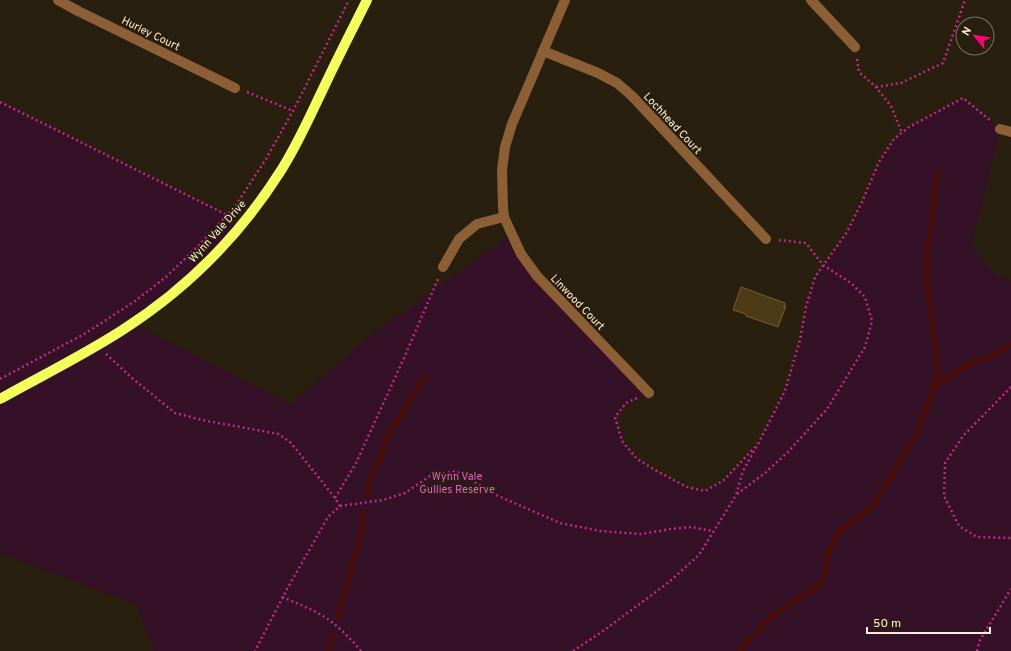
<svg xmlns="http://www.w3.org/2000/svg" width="1011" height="651" font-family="Overpass,sans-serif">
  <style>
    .green { fill: #341126 }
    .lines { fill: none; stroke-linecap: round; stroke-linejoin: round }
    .stream { stroke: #4a0c06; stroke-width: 5 }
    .building { fill: #4c3a19; stroke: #795d29 }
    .path { stroke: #c32787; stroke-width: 2.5; stroke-dasharray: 2 3; stroke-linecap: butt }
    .minor { stroke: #8c5f36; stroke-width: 10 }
    .major { stroke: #f4ff5e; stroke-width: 10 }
    .labels { text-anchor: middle; stroke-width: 3.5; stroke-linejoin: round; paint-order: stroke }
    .street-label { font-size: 11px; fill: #ffedd7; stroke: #291f0e }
    .park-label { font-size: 11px; fill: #e959cd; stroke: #291f0e }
  </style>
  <rect width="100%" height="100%" fill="#291f0e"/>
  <polygon class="green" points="963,98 1000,129 971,246 997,275 1011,280 1011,651 154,651 136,604 0,553 0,102 227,215 243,224 222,248 133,323 292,405 354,348 512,233 521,254 649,393 626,403 615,417 623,441 637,459 655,470 687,487 705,491 724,480 758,443 785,391 800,340 806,307 815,277 847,232 862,202 879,162 894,139 909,127"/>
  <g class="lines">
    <g class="stream">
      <polyline points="934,387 964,366 989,357 1011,345"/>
      <polyline points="367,495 370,481 393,426 407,406 423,378"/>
      <polyline points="337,618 360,537 364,511"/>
      <polyline points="328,651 334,633"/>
      <polyline points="739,651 774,614 818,586 827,570 827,553 838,533 874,504 916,434 937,378 937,357 927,284 926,256 932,222 937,172"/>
    </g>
  </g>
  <polygon class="building" points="741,287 785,303 784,306 786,306 778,327 746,316 746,314 733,310"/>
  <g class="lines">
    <g class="path">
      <polyline points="857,59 859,72 876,87 891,106 902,133"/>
      <polyline points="876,87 901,83 943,63 965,0"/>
      <polyline points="247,92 293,111"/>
      <polyline points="0,102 227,215"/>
      <polyline points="106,354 132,378 175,413 202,420 279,434 291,443 335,498 340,506 328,517 287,589 255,651"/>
      <polyline points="0,379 86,333 135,301 166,277 197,247 218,225 236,205 266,159 293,111 349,0"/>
      <polyline points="1011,387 963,436 945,463 944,496 959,526 977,537 1011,538"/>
      <polyline points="637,398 626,403 615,417 622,441 637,459 655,470 687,487 705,491 724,480 755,447"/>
      <polyline points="737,494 765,473 788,452 827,409 865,347 872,321 865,297 851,283 823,265 806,243 779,240"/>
      <polyline points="335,498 356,463 404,358 438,279"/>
      <polyline points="340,506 383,500 405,493 430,476 456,471 496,495 560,523 600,531 641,534 671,529 691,527 713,531"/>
      <path d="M282,597C297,603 311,609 325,617C338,626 351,639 361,651"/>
      <polyline points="573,651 606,629 669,582 699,555 736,495 743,471 758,444 785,391 800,340 806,307 815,277 847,232 862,202 879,162 894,139 909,127 963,98 991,121"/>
      <polyline points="977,651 980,640 1011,589"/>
    </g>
    <g class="minor">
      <polyline points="58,0 78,11 235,88"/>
      <polyline points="565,0 512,124 505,147 502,170 503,208 504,217 521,254 537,276 649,393"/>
      <polyline points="811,0 855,47"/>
      <polyline points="543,51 598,73 617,83 632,96 766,239"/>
      <polyline points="1000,129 1011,132"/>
      <polyline points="443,267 459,239 477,224 504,217"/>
    </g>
    <path class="major" d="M0,399C41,376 84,355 124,329C186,289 240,235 280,172C297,146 309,118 323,89C337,59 352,30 367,0"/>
  </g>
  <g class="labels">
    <g class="street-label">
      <text transform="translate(151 33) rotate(26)" y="4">Hurley Court</text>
      <text transform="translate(673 123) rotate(47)" y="4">Lochhead Court</text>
      <text transform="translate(217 231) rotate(-48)" y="4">Wynn Vale Drive</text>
      <text transform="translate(578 302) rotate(46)" y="4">Linwood Court</text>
    </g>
    <g class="park-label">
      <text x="457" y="480">Wynn Vale<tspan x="457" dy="13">Gullies Reserve</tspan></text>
    </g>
  </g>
  <g transform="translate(975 36) rotate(300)"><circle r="19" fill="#291f0e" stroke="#7f715e"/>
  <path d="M0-3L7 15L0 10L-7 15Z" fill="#ff0376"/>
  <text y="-6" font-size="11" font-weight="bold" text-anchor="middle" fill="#ffedd7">N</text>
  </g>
  <path d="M867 627v6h123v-6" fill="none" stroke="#ffedd7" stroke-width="2"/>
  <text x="873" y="627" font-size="12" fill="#ffedd7" stroke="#291f0e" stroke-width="3" paint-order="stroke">50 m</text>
</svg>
